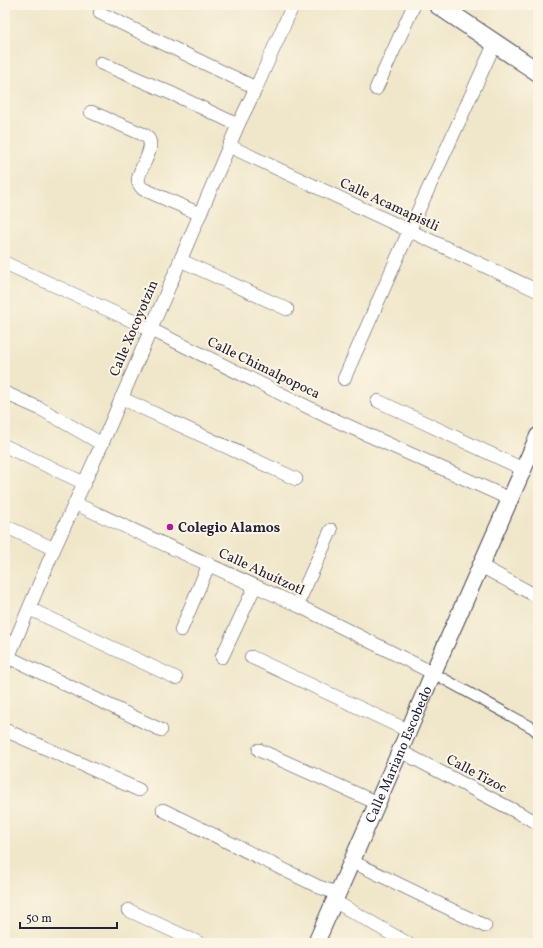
<svg xmlns="http://www.w3.org/2000/svg" width="543" height="948" font-family="Vollkorn,serif">
  <style>
    .lines { fill: none; stroke-linecap: round; stroke-linejoin: round }
    .pedestrian-casing { stroke: #414050; stroke-width: 12 }
    .minor-casing { stroke: #414050; stroke-width: 14 }
    .tertiary-casing { stroke: #414050; stroke-width: 18 }
    .secondary-casing { stroke: #414050; stroke-width: 20 }
    .pedestrian { stroke: #fff; stroke-width: 10 }
    .minor { stroke: #fff; stroke-width: 13 }
    .tertiary { stroke: #fff; stroke-width: 16 }
    .secondary { stroke: #fff; stroke-width: 18 }
    .poi-dot { fill: #b5179e; stroke: #fcf5e5; stroke-width: 1.5 }
    .labels { text-anchor: middle; stroke-width: 4; stroke-linejoin: round; paint-order: stroke }
    .street-label { font-size: 14px; fill: #22223b; stroke: #fcf5e5 }
    .poi-label { font-size: 14px; font-weight: bold; fill: #22223b; stroke: #fcf5e5; text-anchor: start }
  </style>
  <rect width="100%" height="100%" fill="#fcf5e5"/>
  <filter id="ink" filterUnits="userSpaceOnUse"><feTurbulence type="fractalNoise" baseFrequency=".025" numOctaves="2"/><feDisplacementMap in="SourceGraphic" scale="8" xChannelSelector="R" yChannelSelector="G"/><feConvolveMatrix kernelMatrix="1 2 1 2 8 2 1 2 1" color-interpolation-filters="sRGB"/></filter>
  <filter id="wash" filterUnits="userSpaceOnUse"><feTurbulence type="fractalNoise" baseFrequency=".012" numOctaves="4" result="noise"/><feDisplacementMap in="SourceGraphic" scale="16" xChannelSelector="R" yChannelSelector="G"/><feGaussianBlur stdDeviation="0.9" result="paint"/><feColorMatrix in="noise" values="0 0 0 0 0 0 0 0 0 0 0 0 0 0 0 0 0 1.4 0 .05"/><feComposite in="paint" operator="in"/></filter>
  <g filter="url(#wash)">
    <rect width="100%" height="100%" fill="#f0e7ca"/>
  </g>
  <g filter="url(#ink)">
    <g class="lines">
      <defs>
        <polyline id="pedestrian" points="433,673 533,728 538,733"/>
        <g id="minor">
          <polyline points="100,13 256,88"/>
          <polyline points="101,63 175,95 238,125"/>
          <polyline points="376,89 414,5"/>
          <path d="M91,112L140,133C143,134 147,136 148,138C157,151 134,172 139,184C139,185 142,188 143,189L200,214"/>
          <polyline points="229,146 538,291"/>
          <polyline points="180,260 287,309"/>
          <polyline points="5,263 150,329 326,416 510,499"/>
          <polyline points="344,379 409,231 495,43"/>
          <polyline points="5,393 41,409 102,444"/>
          <polyline points="121,398 296,479"/>
          <polyline points="378,401 523,469"/>
          <polyline points="5,446 84,483"/>
          <polyline points="76,504 297,605 433,673"/>
          <polyline points="5,526 54,549"/>
          <polyline points="481,566 538,597"/>
          <polyline points="297,605 331,530"/>
          <polyline points="30,609 176,678"/>
          <polyline points="181,630 209,564"/>
          <polyline points="8,657 161,730"/>
          <polyline points="222,657 255,586"/>
          <polyline points="251,657 409,731"/>
          <polyline points="5,665 54,549 102,444 238,125 256,88 293,5"/>
          <polyline points="5,730 139,790"/>
          <polyline points="259,750 377,803"/>
          <polyline points="400,751 538,823"/>
          <polyline points="163,810 319,887 337,893"/>
          <polyline points="351,861 485,926"/>
          <polyline points="334,901 407,943"/>
          <polyline points="128,910 199,943"/>
        </g>
        <g id="tertiary">
          <path id="s1" d="M316,943L400,751L433,673L538,436"/>
        </g>
        <polyline id="secondary" points="438,5 538,72"/>
      </defs>
      <use href="#pedestrian" class="pedestrian-casing"/>
      <use href="#minor" class="minor-casing"/>
      <use href="#tertiary" class="tertiary-casing"/>
      <use href="#secondary" class="secondary-casing"/>
      <use href="#pedestrian" class="pedestrian"/>
      <use href="#minor" class="minor"/>
      <use href="#tertiary" class="tertiary"/>
      <use href="#secondary" class="secondary"/>
    </g>
  </g>
  <circle class="poi-dot" cx="170" cy="527" r="4"/>
  <g class="labels">
    <g class="street-label">
      <text transform="translate(390 204) rotate(25)" y="5">Calle Acamapistli</text>
      <text transform="translate(133 328) rotate(-67)" y="5">Calle Xocoyotzin</text>
      <text transform="translate(264 367) rotate(26)" y="5">Calle Chimalpopoca</text>
      <text transform="translate(262 571) rotate(25)" y="5">Calle Ahuítzotl</text>
      <text dy="5" stroke="none"><textPath href="#s1" startOffset="206">Calle Mariano Escobedo</textPath></text>
      <text transform="translate(477 773) rotate(28)" y="5">Calle Tizoc</text>
    </g>
    <g class="poi-label">
      <text x="178" y="532">Colegio Alamos</text>
    </g>
  </g>
  <rect width="543" height="948" fill="none" stroke="#fcf5e5" stroke-width="20"/>
  <path d="M20 922v6h97v-6" fill="none" stroke="#22223b" stroke-width="2"/>
  <text x="26" y="922" font-size="12" fill="#22223b" stroke="#fcf5e5" stroke-width="3" paint-order="stroke">50 m</text>
</svg>
